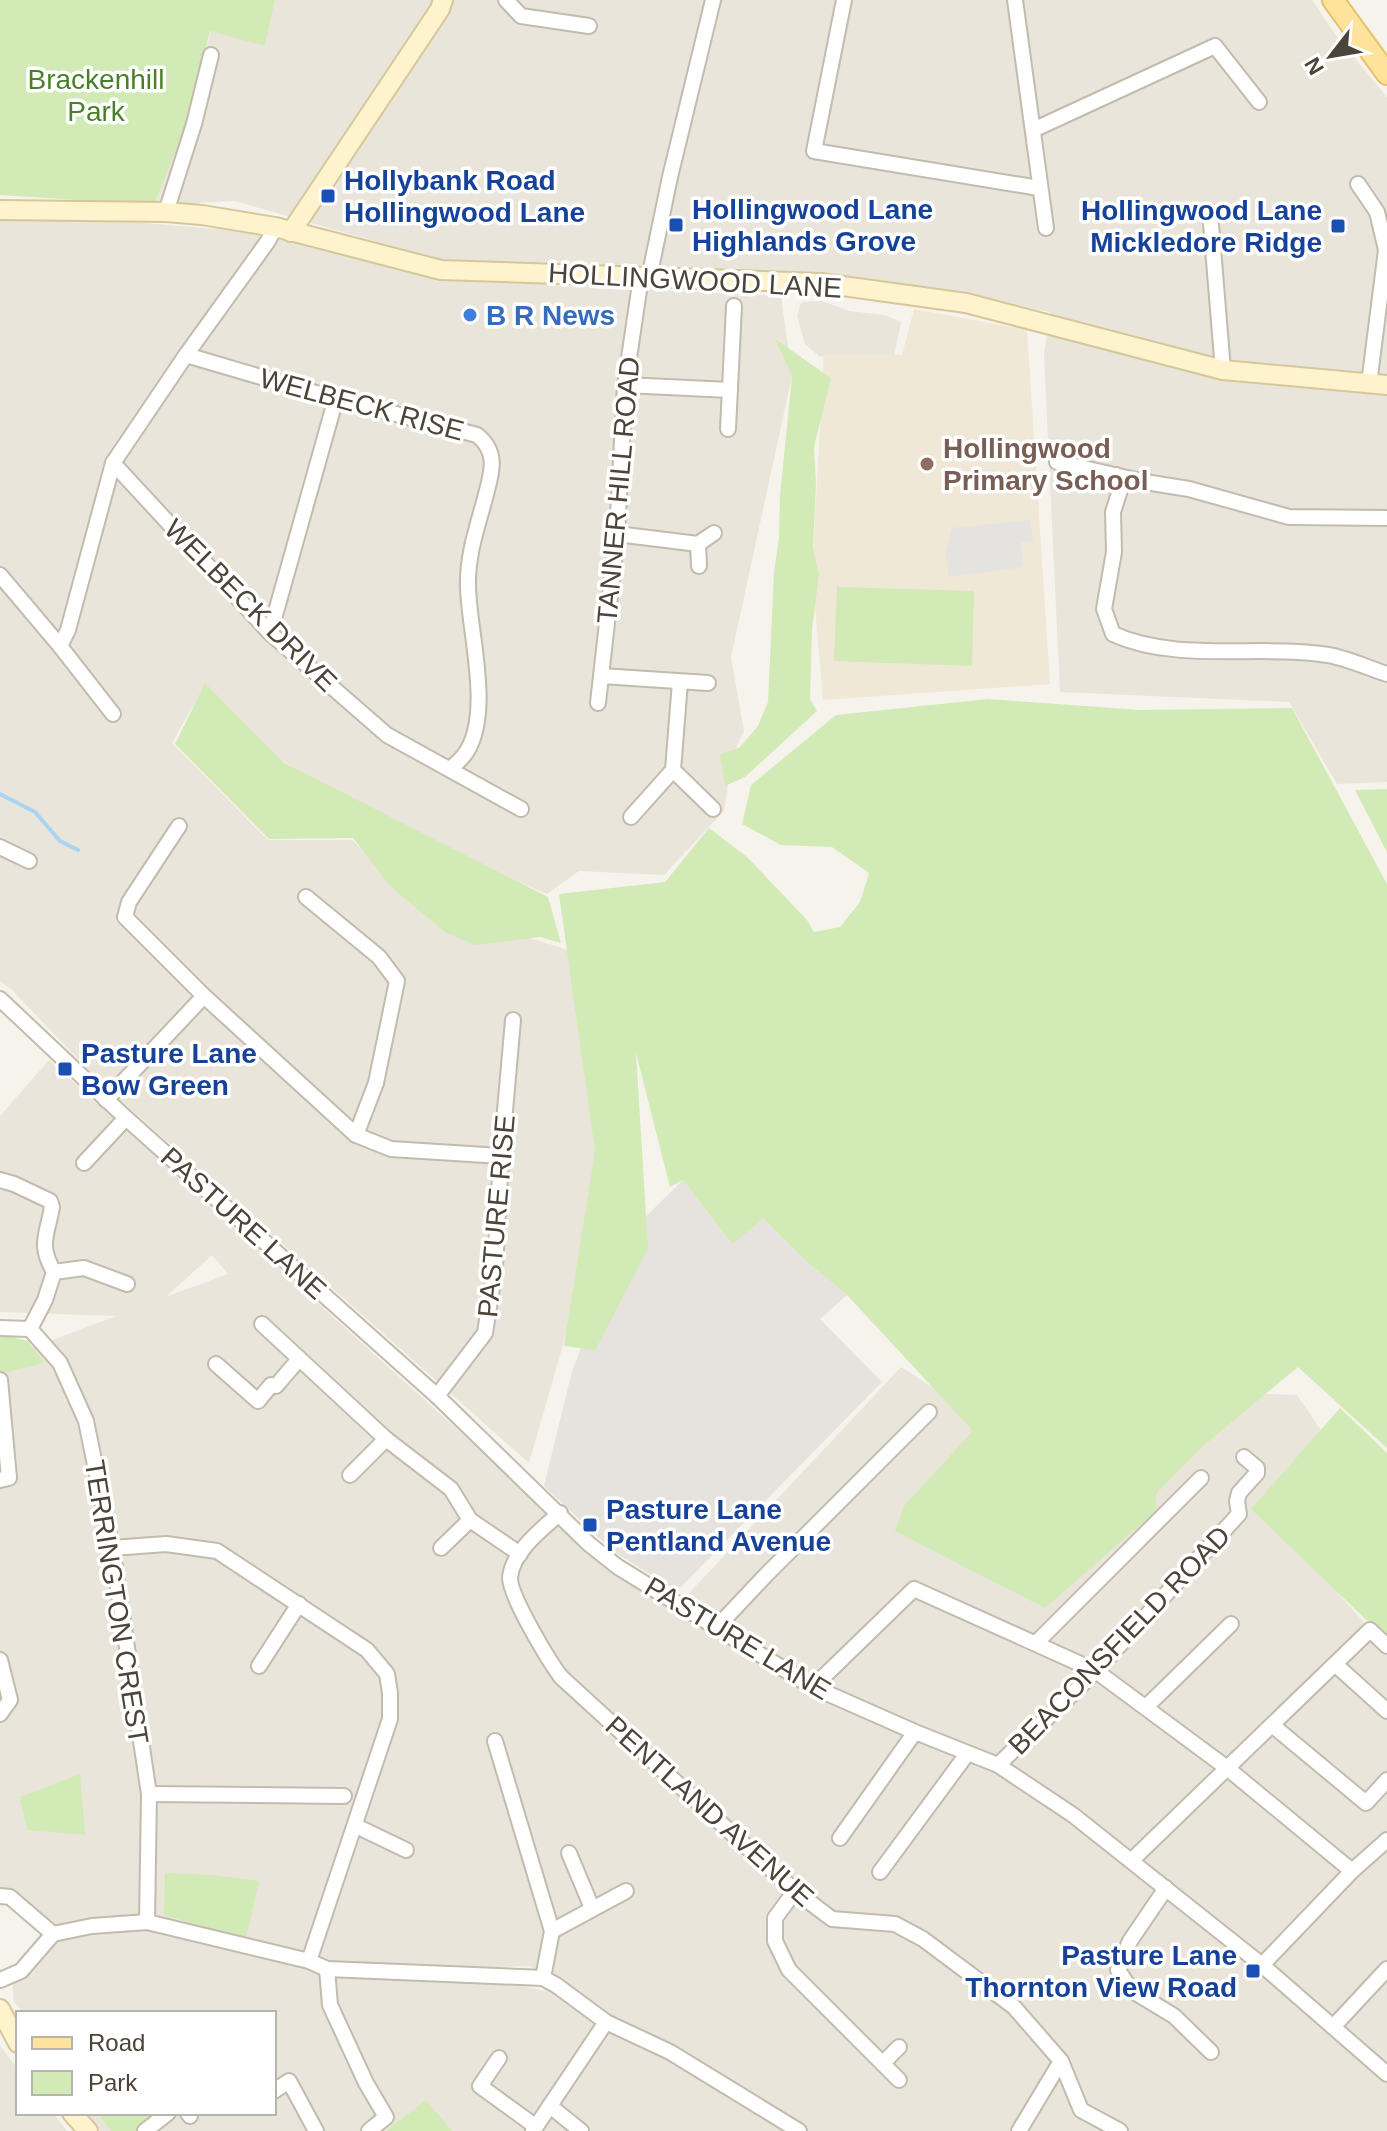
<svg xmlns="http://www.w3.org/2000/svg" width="1387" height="2131" font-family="Arial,sans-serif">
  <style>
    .residential { fill: #eae5da; fill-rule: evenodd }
    .industrial { fill: #e6e2dd }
    .education { fill: #efe8d6 }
    .green { fill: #d2eab5 }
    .parking { fill: #e5e3e0 }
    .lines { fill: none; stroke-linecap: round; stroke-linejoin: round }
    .stream { stroke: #a9d4f2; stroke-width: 4 }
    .street-casing { stroke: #c2bbae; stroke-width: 18 }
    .secondary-casing { stroke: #d6c79b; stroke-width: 22 }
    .primary-casing { stroke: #e6c16a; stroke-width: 24 }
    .street { stroke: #fff; stroke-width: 14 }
    .secondary { stroke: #fff3cd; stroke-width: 18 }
    .primary { stroke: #ffe39c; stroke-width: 20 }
    .transit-dot { fill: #1a4fb4; stroke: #fff; stroke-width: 3 }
    .shop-dot { fill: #3f7fe0; stroke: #fff; stroke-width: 3 }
    .education-dot { fill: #8d6e63; stroke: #fff; stroke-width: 3 }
    .labels { text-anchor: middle; stroke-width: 7; stroke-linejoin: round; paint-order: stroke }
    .park-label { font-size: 28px; fill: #4a7f2a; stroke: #fff }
    .transit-label { font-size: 28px; font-weight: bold; fill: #164399; stroke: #fff; text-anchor: start }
    .street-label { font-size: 28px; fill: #4b4439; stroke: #fff }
    .shop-label { font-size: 28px; font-weight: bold; fill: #366cbe; stroke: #fff; text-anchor: start }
    .education-label { font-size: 28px; font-weight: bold; fill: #785e54; stroke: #fff; text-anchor: start }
  </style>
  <rect width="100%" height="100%" fill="#f6f3ec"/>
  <g class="residential">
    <polygon points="275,0 1312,0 1338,38 1387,97 1387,782 1337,784 1289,702 1060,692 1044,355 1050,312 896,284 654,269 437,259 235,201 154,205 191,112 211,30 265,46"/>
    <polygon points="73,217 252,232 295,244 452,280 781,296 792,376 731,657 744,731 733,754 724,811 664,875 579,871 547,894 432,844 281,760 205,685 172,743 268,840 352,840 415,902 597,959 610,1064 592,1244 529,1463 100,1082 11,989 0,981 0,221"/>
    <polygon points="822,301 849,311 885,315 901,322 893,361 855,362 819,356 805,344 797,316 801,302"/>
    <path d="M49,1060L542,1506L676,1607L901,1367L994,1427L1241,1393L1297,1395L1329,1442L1267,1514L1387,1648V2131H100L86,2113H274V2013H24L14,2002L12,1977L48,1935L0,1894V1360L116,1316L0,1312V1116ZM212,1255L228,1274L168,1296V1295ZM531,1966L545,1991L446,1970V1969Z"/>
    <polygon points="0,2046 18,2069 18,2113 53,2113 67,2131 0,2131"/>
  </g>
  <polygon class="industrial" points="683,1180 731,1243 763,1219 806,1261 847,1295 820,1319 882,1382 677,1591 613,1551 544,1486 571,1375 618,1244"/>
  <polygon class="education" points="914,309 1027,330 1050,684 823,700 812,572 824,353 902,355"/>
  <g class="green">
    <polygon points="0,0 275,0 265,46 210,31 191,112 154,205 0,195"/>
    <polygon points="775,339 831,378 814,447 816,484 813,548 819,574 812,630 810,699 817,711 745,777 725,786 720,755 740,747 758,726 768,702 774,572 779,538 780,496 792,376"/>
    <polygon points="837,587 974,591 972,666 834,661"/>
    <polygon points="205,683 283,762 548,897 561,943 540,937 475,945 445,932 390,886 353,838 269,839 175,744"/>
    <polygon points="988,699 1140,710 1292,708 1387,884 1387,1448 1298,1367 1203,1446 1156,1494 1156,1511 1045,1608 895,1531 904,1506 973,1431 847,1295 806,1261 763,1219 732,1244 683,1180 670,1187 636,1053 648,1249 595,1350 564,1346 595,1151 559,894 665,882 709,828 747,857 807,920 814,932 840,927 860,902 869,873 832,847 781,845 742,824 751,785 836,715"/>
    <polygon points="1387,789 1387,852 1355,790"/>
    <polygon points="0,1334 28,1341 44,1363 0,1374"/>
    <polygon points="1340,1408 1387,1453 1387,1640 1251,1509"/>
    <polygon points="80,1774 85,1835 27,1830 20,1797"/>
    <polygon points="165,1873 214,1875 259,1881 246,1939 164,1915"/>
    <polygon points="426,2100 452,2131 386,2131"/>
    <polygon points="97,2113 158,2113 137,2131 112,2131"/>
  </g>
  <polygon class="parking" points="1030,520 1033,541 1021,543 1024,567 949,577 945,554 952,528"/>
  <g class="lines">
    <polyline class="stream" points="0,794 35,812 60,841 78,850"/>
    <defs>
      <g id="street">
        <polyline points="506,0 521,16 589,26"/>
        <polyline points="844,0 814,151 1039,188"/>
        <polyline points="1015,0 1046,228"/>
        <polyline points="1033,130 1215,46 1259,102"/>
        <polyline points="1358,184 1377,212 1386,250 1369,384"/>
        <polyline points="166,212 194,124 211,55"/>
        <polyline points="1210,212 1223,370"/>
        <polyline points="649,278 670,177 713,0"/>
        <path d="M186,355L312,392L477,435C501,454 490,477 484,502C476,530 467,558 468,587C469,632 492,710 467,751C463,758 456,764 450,769"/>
        <polyline points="625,385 730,390"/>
        <polyline points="728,429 734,306"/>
        <polyline points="1057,462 1145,482 1189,489 1289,517 1387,518"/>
        <polyline points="113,463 270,633 387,735 521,809"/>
        <path d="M1116,475L1120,490L1113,512L1114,552L1104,609L1113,634C1177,663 1259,644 1328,655C1347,658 1368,668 1387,674"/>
        <polyline points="617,534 698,544"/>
        <polyline points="699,566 698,544 714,533"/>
        <polyline points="0,575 60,646 113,714"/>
        <polyline points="270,633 336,398"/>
        <polyline points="60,646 68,630 113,463 186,355 268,241 275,227"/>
        <polyline points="601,676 708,683"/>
        <polyline points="598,703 617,534 625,385 641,277"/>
        <polyline points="673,770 713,809"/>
        <polyline points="631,817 673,770 680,682"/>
        <polyline points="179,826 129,902 125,917 204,996 356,1135 391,1149 501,1156"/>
        <polyline points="0,847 29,861"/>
        <polyline points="306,897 379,957 397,981 376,1083 356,1135"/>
        <polyline points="0,999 126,1118 437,1396 589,1544 618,1567 813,1687 915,1732 998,1765 1073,1815 1262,1965 1387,2074"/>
        <polyline points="106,1100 204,996"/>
        <polyline points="84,1163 126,1118"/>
        <path d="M0,1180L14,1184L50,1201L52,1207C47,1236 38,1244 54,1272"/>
        <polyline points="262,1324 386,1439 451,1489 470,1520 520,1554"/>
        <polyline points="0,1328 30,1329 60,1363 86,1421 112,1548 149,1794 147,1922"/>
        <polyline points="30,1329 45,1300 54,1272 84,1268 127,1284"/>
        <polyline points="216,1364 258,1401 271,1385 276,1386 299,1359"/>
        <polyline points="0,1380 9,1478 0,1480"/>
        <polyline points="437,1396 485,1333 495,1268 501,1156 513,1020"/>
        <polyline points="350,1475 386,1439"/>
        <path d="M560,1513C542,1529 513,1551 510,1577C509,1595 549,1661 561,1677L795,1891L832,1919L895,1924L923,1939L1014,2007L1061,2061L1081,2110L1120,2131"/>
        <polyline points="112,1548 166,1544 217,1551 367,1650 387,1674 390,1693 390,1719 309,1961"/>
        <polyline points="441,1548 470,1520"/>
        <polyline points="717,1627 766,1575 929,1412"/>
        <polyline points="1036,1643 1201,1478"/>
        <polyline points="0,1660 10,1700 0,1714"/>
        <polyline points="1336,1665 1387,1711"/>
        <polyline points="259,1666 299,1604"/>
        <polyline points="813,1687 914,1589 1096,1671 1227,1768 1352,1871"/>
        <polyline points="1147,1706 1231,1624"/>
        <polyline points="1272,1725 1366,1803 1387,1780"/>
        <polyline points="495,1741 552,1931 543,1978"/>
        <polyline points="998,1765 1096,1671 1239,1514 1237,1501 1239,1493 1257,1473 1257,1468 1244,1457"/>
        <polyline points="149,1794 344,1796"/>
        <polyline points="356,1826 406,1850"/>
        <polyline points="840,1838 915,1732"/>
        <polyline points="569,1853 592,1908"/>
        <polyline points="1132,1860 1370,1630 1387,1646"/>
        <polyline points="880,1872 967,1754"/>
        <polyline points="1166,1888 1130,1941 1118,1970 1131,1990 1174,2016 1211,2052"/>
        <polyline points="795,1891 775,1918 775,1941 789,1970 899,2080"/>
        <polyline points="0,1896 10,1897 53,1934 92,1926 147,1922 309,1961 327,1969 543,1978 556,1985 606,2022 670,2052 799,2131"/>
        <polyline points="552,1931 626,1891"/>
        <polyline points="1262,1965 1352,1871 1387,1840"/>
        <polyline points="327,1969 330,2005 366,2083 386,2117 369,2131"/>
        <polyline points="0,1980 21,1971 53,1934"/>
        <polyline points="1333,2027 1387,1969"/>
        <polyline points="499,2058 480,2086 535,2126"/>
        <polyline points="883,2063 899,2047"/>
        <polyline points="274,2091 289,2081 316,2131"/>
        <polyline points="550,2106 581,2131"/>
        <polyline points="188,2113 190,2116"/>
        <polyline points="145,2131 168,2113"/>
        <polyline points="533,2131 606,2022"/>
        <polyline points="1019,2131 1061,2061"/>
      </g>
      <g id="secondary">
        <polyline points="0,210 166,212 202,215 275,227 441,270 821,283 966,303 1223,370 1387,385"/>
        <polyline points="291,232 440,9 443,0"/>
        <polyline points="0,2009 18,2043"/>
        <polyline points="72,2113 88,2131"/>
      </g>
      <polyline id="primary" points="1333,0 1387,74"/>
    </defs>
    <use href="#street" class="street-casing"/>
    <use href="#secondary" class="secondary-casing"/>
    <use href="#primary" class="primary-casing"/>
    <use href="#street" class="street"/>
    <use href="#secondary" class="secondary"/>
    <use href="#primary" class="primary"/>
  </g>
  <g class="transit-dot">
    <rect x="320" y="188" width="16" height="16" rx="4"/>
    <rect x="668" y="217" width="16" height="16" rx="4"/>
    <rect x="1330" y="218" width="16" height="16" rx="4"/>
    <rect x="57" y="1061" width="16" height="16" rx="4"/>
    <rect x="582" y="1517" width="16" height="16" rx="4"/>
    <rect x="1245" y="1963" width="16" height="16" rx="4"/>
  </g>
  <circle class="shop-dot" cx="470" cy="315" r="8"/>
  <circle class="education-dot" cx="927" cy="464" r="8"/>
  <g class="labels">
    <g class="park-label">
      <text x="96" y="89">Brackenhill<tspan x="96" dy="32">Park</tspan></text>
    </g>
    <g class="transit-label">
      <text x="344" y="190">Hollybank Road<tspan x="344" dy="32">Hollingwood Lane</tspan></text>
      <text x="692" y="219">Hollingwood Lane<tspan x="692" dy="32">Highlands Grove</tspan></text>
      <text x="1322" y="220" text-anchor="end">Hollingwood Lane<tspan x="1322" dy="32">Mickledore Ridge</tspan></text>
      <text x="81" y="1063">Pasture Lane<tspan x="81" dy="32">Bow Green</tspan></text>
      <text x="606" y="1519">Pasture Lane<tspan x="606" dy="32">Pentland Avenue</tspan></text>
      <text x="1237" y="1965" text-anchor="end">Pasture Lane<tspan x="1237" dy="32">Thornton View Road</tspan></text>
    </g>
    <g class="street-label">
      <text transform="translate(695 280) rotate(3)" y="10">HOLLINGWOOD LANE</text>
      <text transform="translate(362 404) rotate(15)" y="10">WELBECK RISE</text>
      <text transform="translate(618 490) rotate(-85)" y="10">TANNER HILL ROAD</text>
      <text transform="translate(251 605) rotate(45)" y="10">WELBECK DRIVE</text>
      <text transform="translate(496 1216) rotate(-85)" y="10">PASTURE RISE</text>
      <text transform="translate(244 1223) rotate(42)" y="10">PASTURE LANE</text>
      <text transform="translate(117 1602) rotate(81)" y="10">TERRINGTON CREST</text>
      <text transform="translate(738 1638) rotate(31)" y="10">PASTURE LANE</text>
      <text transform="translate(1119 1640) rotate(-46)" y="10">BEACONSFIELD ROAD</text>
      <text transform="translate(710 1811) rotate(42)" y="10">PENTLAND AVENUE</text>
    </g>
    <g class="shop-label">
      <text x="486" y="325">B R News</text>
    </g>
    <g class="education-label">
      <text x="943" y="458">Hollingwood<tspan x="943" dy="32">Primary School</tspan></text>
    </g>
  </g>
  <rect x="16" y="2011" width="260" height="104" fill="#ffffff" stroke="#b7b4b0" stroke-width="2"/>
  <rect x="32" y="2037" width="40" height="12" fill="#ffe39c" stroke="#b7b4b0" stroke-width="2"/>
  <text x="88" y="2051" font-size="24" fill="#4b4439">Road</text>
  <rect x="32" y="2071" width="40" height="24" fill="#d2eab5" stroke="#b7b4b0" stroke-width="2"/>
  <text x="88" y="2091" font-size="24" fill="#4b4439">Park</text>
  <g transform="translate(1331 56) rotate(239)" stroke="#ffffff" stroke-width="6" paint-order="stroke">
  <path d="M0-6L14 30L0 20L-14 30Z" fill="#4b4439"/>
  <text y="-12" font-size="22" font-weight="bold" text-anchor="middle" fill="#4b4439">N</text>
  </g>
</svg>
